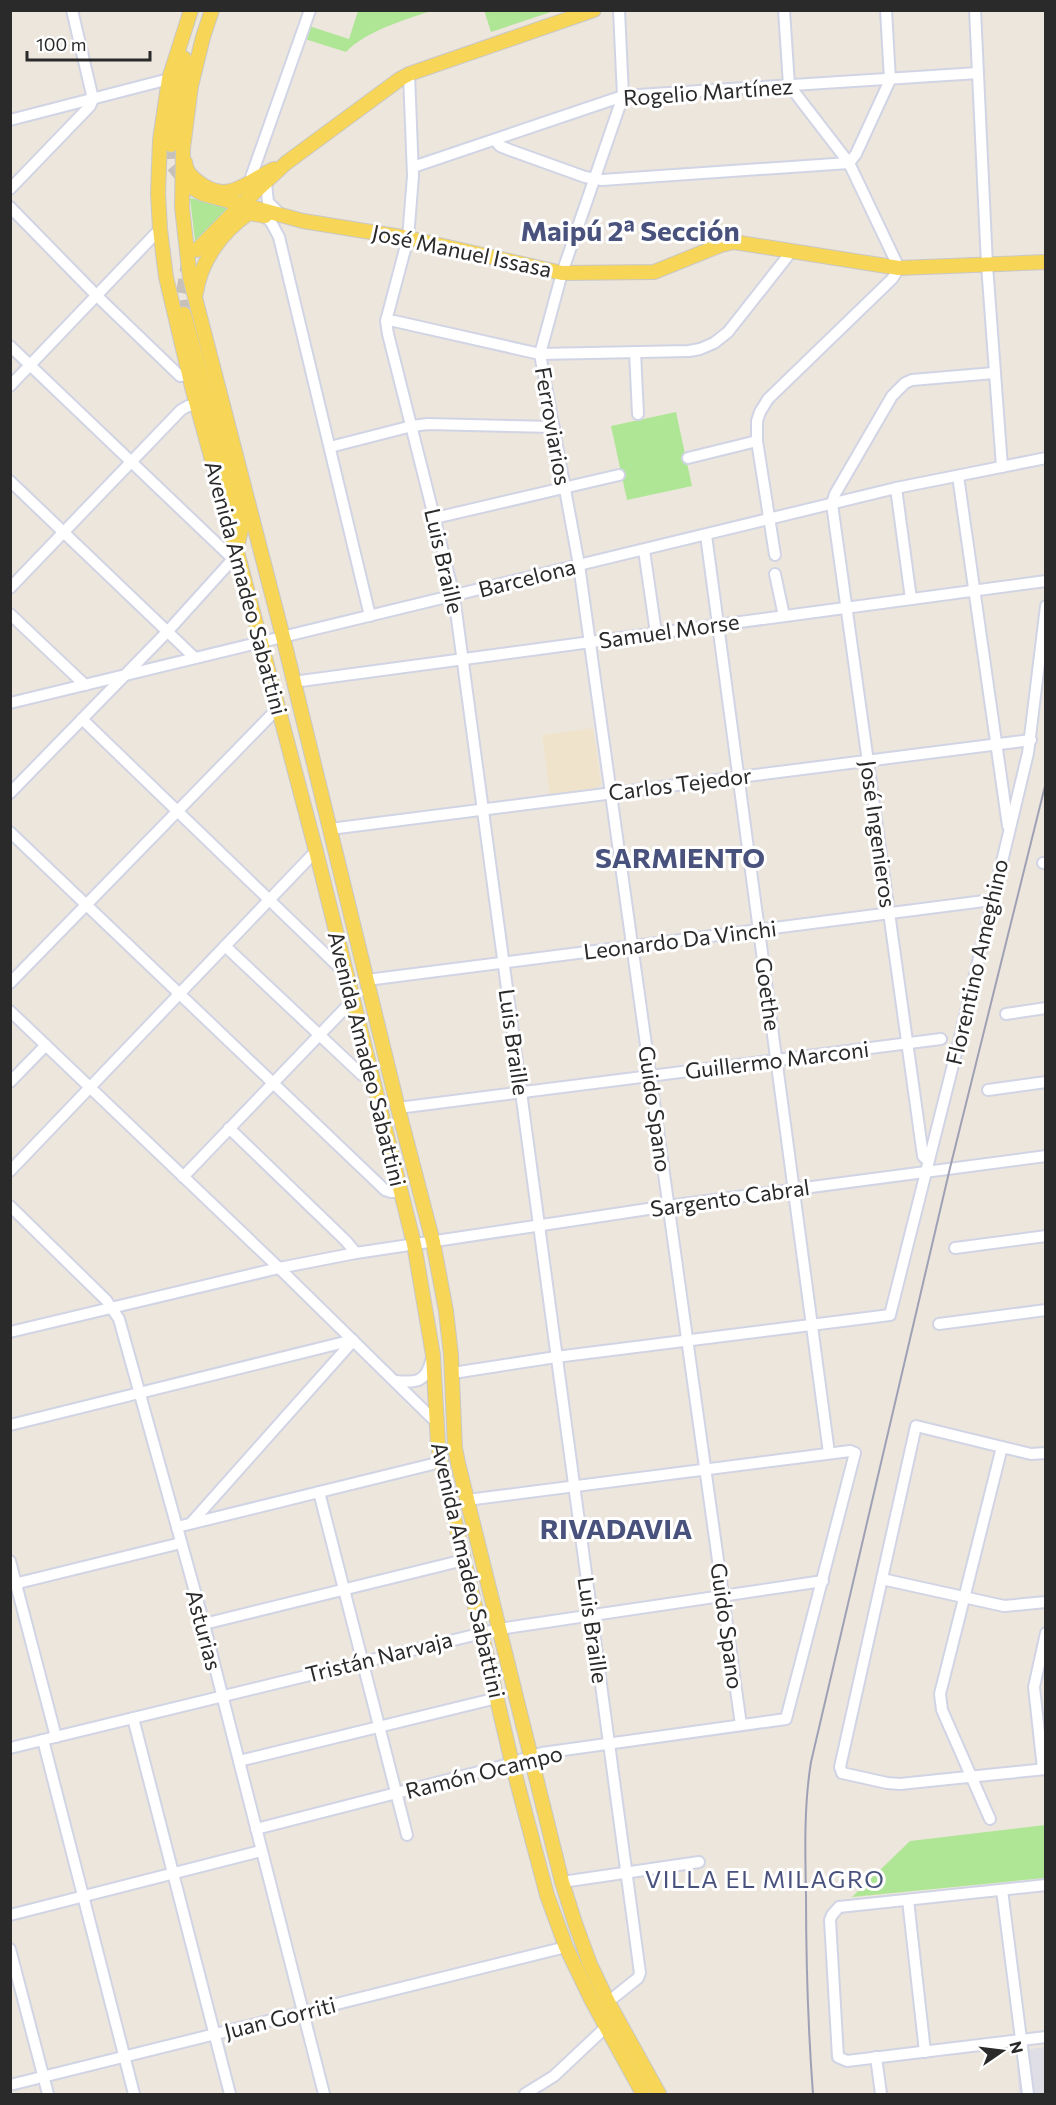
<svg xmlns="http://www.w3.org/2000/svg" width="1056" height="2105" font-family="Commissioner,sans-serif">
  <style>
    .industrial { fill: #dfdde5 }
    .education { fill: #efe4cb }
    .green { fill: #afe696 }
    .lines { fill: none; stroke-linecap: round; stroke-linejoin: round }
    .major-tunnel { stroke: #c6c0b8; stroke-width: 14; stroke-dasharray: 14 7; stroke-linecap: butt }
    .minor-casing { stroke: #d1d4e4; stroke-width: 14 }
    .major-casing { stroke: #c8c8c8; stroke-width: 16 }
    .minor { stroke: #fff; stroke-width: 10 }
    .major { stroke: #f7d557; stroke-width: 14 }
    .rail { stroke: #9ea1b6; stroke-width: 2 }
    .labels { text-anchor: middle; stroke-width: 6; stroke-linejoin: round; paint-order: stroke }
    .street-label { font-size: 22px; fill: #2a2a2a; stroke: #fff }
    .neighbourhood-label { font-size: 24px; letter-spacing: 1.5px; fill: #49517d; stroke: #fff }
    .district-label { font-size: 28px; font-weight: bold; fill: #49517d; stroke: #fff }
  </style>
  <rect width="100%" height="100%" fill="#ede6dc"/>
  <polygon class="industrial" points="1045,2047 1045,2094 1019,2094 1016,2051"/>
  <polygon class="education" points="593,728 601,783 596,789 550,797 542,735"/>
  <g class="green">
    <polygon points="484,10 554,10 554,11 491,32"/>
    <path d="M358,11H431C404,20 366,31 346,52L305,39L309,26L349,39Z"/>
    <polygon points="190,198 230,207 195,241"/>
    <polygon points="676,412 692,486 627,500 611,426"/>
    <polygon points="1045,1825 1045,1878 852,1897 910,1841"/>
  </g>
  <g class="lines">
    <g class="major-tunnel">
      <polyline points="171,145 172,164 187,183"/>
      <polyline points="184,314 182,298 188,264"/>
    </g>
    <defs>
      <g id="minor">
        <polyline points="72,10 93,99"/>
        <polyline points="619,10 623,96 562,273 540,354 579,565 741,1725"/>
        <polyline points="975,10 987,265 1002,467"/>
        <polyline points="409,74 413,176 408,238 386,321 388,334 454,596 640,1973 638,1978 608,2002"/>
        <polyline points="10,120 169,79"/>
        <polyline points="495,140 500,146 510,150 585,177 602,180 849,163 856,154 890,80 886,10"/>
        <polyline points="413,167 623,96 978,73"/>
        <polyline points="249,183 310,10"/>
        <polyline points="266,183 268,202 278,212"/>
        <polyline points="10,189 90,106 93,99"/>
        <polyline points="10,207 97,296 180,376 189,375"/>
        <polyline points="264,216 271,222 279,237 370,616"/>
        <polyline points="386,321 394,321 540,354 689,351 700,349 714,343 728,332 791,252"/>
        <polyline points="10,346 233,559 239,559"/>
        <polyline points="635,352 638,414"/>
        <polyline points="10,386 160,229"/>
        <polyline points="330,447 412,426 428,424 554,427"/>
        <polyline points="688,458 757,441"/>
        <polyline points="958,476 1008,826"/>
        <polyline points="10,481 195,658"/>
        <polyline points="896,488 911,599"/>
        <polyline points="435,518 619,475"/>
        <polyline points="706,535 829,1453"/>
        <polyline points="644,550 656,633"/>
        <polyline points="775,555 757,441 757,421 760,412 768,399 892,279 899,268 849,163 789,85 784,10"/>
        <polyline points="775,574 784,616"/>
        <polyline points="10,588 181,410 188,406 197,405"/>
        <polyline points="10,614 85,685"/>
        <polyline points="293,682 1046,581"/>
        <polyline points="10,703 896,488 1046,458"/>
        <polyline points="82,719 345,973"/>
        <polyline points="10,793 167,632 233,559"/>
        <polyline points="330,829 1031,740"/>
        <polyline points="10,832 385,1190 391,1192 401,1192"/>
        <polyline points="1043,863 1046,863"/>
        <polyline points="225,946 362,1075 372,1079"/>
        <polyline points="367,980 992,900"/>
        <polyline points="10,983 278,708"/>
        <polyline points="10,1011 279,1268 437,1423"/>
        <polyline points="1006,1014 1046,1008"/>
        <polyline points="10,1082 46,1045"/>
        <polyline points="988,1090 1046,1082"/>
        <polyline points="398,1108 941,1039"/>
        <polyline points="229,1128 346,1241 356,1253"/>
        <polyline points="928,1161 923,1156 832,504 835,494 892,396 905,383 912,380 994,373"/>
        <polyline points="10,1171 316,851"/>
        <polyline points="183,1177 352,1001"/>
        <polyline points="10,1206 106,1300 119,1319 204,1624 324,2094"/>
        <polyline points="955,1248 1046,1236"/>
        <polyline points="939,1324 1046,1310"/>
        <polyline points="10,1332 279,1268 356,1253 668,1206 1046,1156"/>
        <polyline points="453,1373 556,1357 890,1315 960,1037 1028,753 1046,606"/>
        <path d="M396,1381C416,1383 426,1382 431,1361"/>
        <polyline points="10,1425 353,1340"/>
        <polyline points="1046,1453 1031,1454 916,1426 840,1767 842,1773 887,1783 900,1784 1046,1769"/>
        <polyline points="319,1492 407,1835"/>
        <polyline points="192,1522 353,1341"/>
        <polyline points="177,1527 441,1462"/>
        <polyline points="10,1561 56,1737"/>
        <polyline points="882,1579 1004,1606 1046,1602"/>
        <polyline points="10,1585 181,1543"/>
        <polyline points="204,1624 464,1560"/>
        <polyline points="133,1718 230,2094"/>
        <polyline points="43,1740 134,2094"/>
        <polyline points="10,1748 499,1629 823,1581"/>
        <polyline points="239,1761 497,1698"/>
        <polyline points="1043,1769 1034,1687 1046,1633"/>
        <polyline points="990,1819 942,1710 940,1694 1002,1447"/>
        <polyline points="256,1829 502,1766 542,1753 786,1719 855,1453 850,1451 467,1500"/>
        <polyline points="562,1882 699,1862"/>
        <polyline points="1046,1885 839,1907 832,1915 830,1920 838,2057 847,2061 1046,2037"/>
        <polyline points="1002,1890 1028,2094"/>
        <polyline points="908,1900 925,2052"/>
        <polyline points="10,1915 261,1851"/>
        <polyline points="10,1949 48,2094"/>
        <polyline points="876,2057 881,2094"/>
        <polyline points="10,2085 566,1947"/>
        <polyline points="525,2094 554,2076 606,2027"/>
      </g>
      <g id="major">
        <polyline points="191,10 169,79 160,140 158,193 160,229 166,277 193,391 239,559 316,851 414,1244 433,1355 438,1444 441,1462 512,1763 547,1895 566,1947 592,2001 643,2094"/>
        <polyline points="212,10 203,37 191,86 183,148 182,207 190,278 283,637 398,1108 433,1242 446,1311 451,1355 455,1448 458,1463 562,1882 575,1923 590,1964 608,2002 659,2094"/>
        <polyline points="171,145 178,87 184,58"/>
        <path d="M185,162C186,171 190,175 197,181C228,206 246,182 274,169"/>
        <polyline points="194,189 203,194 303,221 408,238 562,273 654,272 721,245 734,242 899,268 1046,262"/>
        <polyline points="197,250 242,204 286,163 400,79 409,74 594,10"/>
        <path d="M196,293C201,260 222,232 249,213L265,216"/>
        <polyline points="184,314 239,513 241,530 237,547"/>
      </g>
    </defs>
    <use href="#minor" class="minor-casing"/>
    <use href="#major" class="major-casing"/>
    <use href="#minor" class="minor"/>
    <use href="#major" class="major"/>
    <path class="rail" d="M813,2094C808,2028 806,1961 806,1894C805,1850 804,1805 811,1762L950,1168L1046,782"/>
  </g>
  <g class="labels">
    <g class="street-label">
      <text transform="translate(708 92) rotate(-4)" y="8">Rogelio Martínez</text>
      <text transform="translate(462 251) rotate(12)" y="8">José Manuel Issasa</text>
      <text transform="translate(553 426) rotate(80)" y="8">Ferroviarios</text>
      <text transform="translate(444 561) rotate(77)" y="8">Luis Braille</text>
      <text transform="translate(527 578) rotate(-14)" y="8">Barcelona</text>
      <text transform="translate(246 588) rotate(75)" y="8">Avenida Amadeo Sabattini</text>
      <text transform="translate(669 631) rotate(-8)" y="8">Samuel Morse</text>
      <text transform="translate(680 784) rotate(-7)" y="8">Carlos Tejedor</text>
      <text transform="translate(878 834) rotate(82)" y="8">José Ingenieros</text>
      <text transform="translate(680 940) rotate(-7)" y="8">Leonardo Da Vinchi</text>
      <text transform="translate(977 962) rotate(-77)" y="8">Florentino Ameghino</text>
      <text transform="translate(768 994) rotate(82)" y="8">Goethe</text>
      <text transform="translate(514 1042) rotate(82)" y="8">Luis Braille</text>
      <text transform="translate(367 1059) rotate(76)" y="8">Avenida Amadeo Sabattini</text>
      <text transform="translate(777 1060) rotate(-7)" y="8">Guillermo Marconi</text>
      <text transform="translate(655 1109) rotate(82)" y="8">Guido Spano</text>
      <text transform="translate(730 1198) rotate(-8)" y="8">Sargento Cabral</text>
      <text transform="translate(468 1570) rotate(77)" y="8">Avenida Amadeo Sabattini</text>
      <text transform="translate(727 1626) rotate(82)" y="8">Guido Spano</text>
      <text transform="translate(204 1630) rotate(75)" y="8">Asturias</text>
      <text transform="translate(593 1630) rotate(82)" y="8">Luis Braille</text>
      <text transform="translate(379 1657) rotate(-14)" y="8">Tristán Narvaja</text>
      <text transform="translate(484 1772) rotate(-14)" y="8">Ramón Ocampo</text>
      <text transform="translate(280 2018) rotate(-14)" y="8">Juan Gorriti</text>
    </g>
    <g class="neighbourhood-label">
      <text x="765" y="1888">VILLA EL MILAGRO</text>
    </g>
    <g class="district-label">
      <text x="630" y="241">Maipú 2ª Sección</text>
      <text x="680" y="868">SARMIENTO</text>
      <text x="616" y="1539">RIVADAVIA</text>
    </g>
  </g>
  <rect width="1056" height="2105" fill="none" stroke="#2a2a2a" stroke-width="24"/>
  <g transform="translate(1002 2051) rotate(76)" stroke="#ffffff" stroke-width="4.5" paint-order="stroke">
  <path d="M0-4.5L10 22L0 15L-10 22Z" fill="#2a2a2a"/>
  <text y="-9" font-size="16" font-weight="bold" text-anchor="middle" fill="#2a2a2a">N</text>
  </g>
  <path d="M27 51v9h123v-9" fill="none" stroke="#2a2a2a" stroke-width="3"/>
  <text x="36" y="51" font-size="18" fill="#2a2a2a" stroke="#ffffff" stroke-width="4.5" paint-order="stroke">100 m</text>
</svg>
